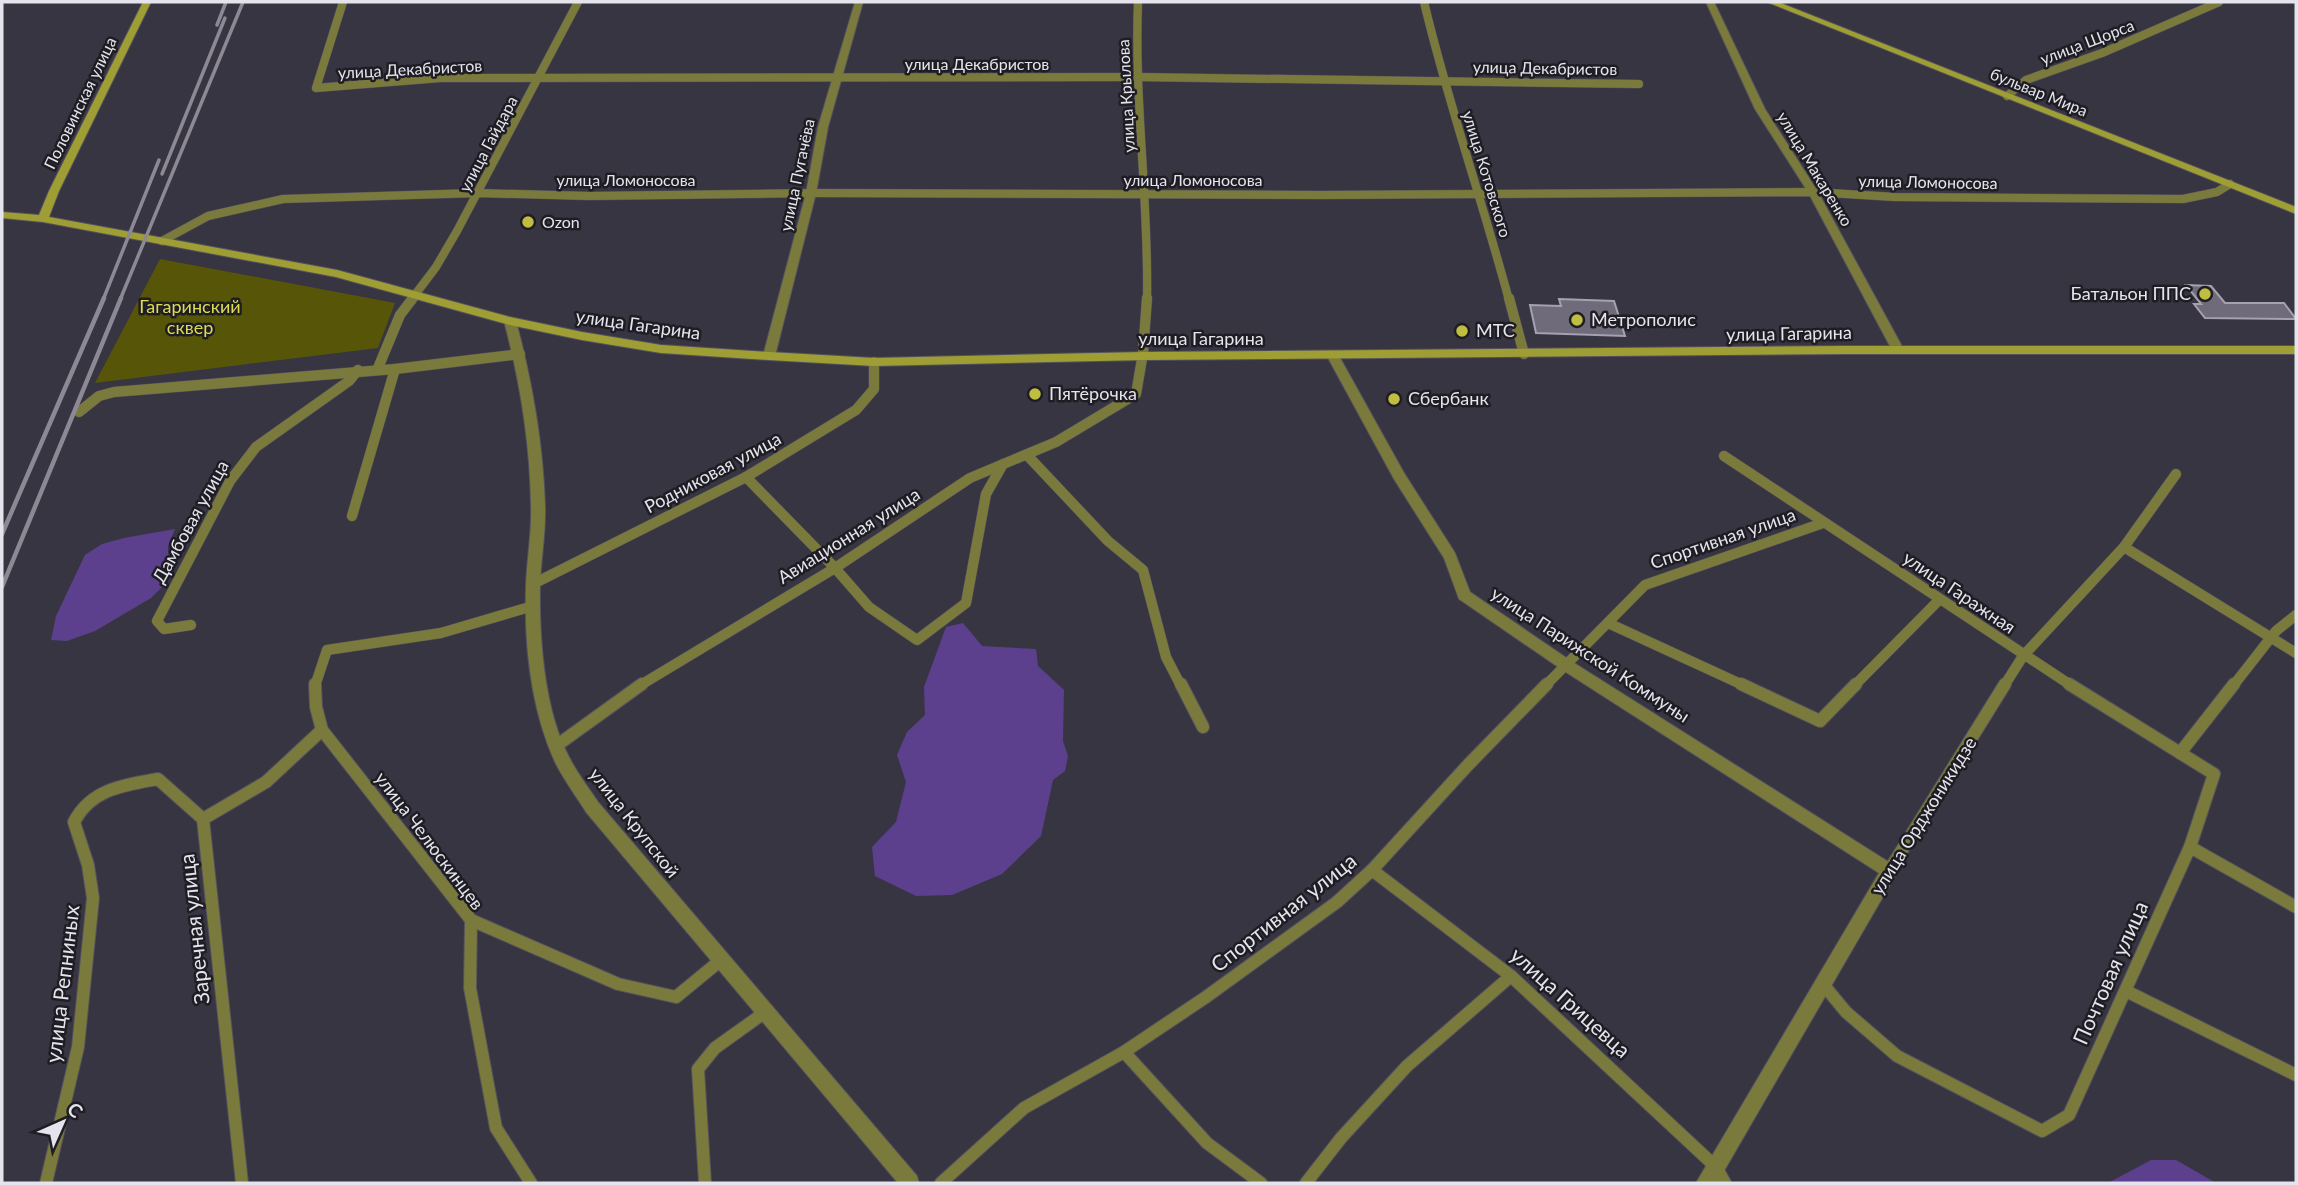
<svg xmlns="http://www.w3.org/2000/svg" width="2298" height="1185" font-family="Lato,sans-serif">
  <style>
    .green { fill: #565508 }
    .water { fill: #5c408e }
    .building { fill: #6f6b7a; stroke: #a5a1b1; stroke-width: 2 }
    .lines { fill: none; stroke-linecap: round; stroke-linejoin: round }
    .minor-far2-casing { stroke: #54515d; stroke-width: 9 }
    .minor-far1-casing { stroke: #54515d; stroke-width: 11 }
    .minor-casing { stroke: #54515d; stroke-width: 14 }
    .tertiary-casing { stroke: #54515d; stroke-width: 2 }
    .secondary-casing { stroke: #54515d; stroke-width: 2 }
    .minor-far2 { stroke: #7a7a3c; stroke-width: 8 }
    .minor-far1 { stroke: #7a7a3c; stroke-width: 10 }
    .minor { stroke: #7a7a3c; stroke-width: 12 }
    .tertiary { fill: #7a7a3c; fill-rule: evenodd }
    .secondary { fill: #9f9e34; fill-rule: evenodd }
    .rail-far1 { stroke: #8c8994; stroke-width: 3.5 }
    .rail { stroke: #8c8994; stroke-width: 4.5 }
    .poi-dot { fill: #bfbe41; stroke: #1f1d24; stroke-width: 2.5 }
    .labels { text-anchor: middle; stroke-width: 5; stroke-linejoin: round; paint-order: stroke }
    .far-street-label { font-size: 16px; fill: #e5e3eb; stroke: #1f1d24 }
    .far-poi-label { font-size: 16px; fill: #e5e3eb; stroke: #1f1d24; text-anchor: start }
    .poi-label { font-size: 18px; fill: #e5e3eb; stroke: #1f1d24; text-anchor: start }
    .park-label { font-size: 18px; fill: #dddc53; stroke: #1f1d24 }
    .street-label { font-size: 18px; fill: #e5e3eb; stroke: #1f1d24 }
    .near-street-label { font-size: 21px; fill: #e5e3eb; stroke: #1f1d24 }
  </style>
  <rect width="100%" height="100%" fill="#383542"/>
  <polygon class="green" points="160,259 395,303 378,348 95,383"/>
  <g class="water">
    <polygon points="175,529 168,546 169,568 163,586 151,598 95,631 67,641 51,640 56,616 85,555 102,544 124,538"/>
    <polygon points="963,623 982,646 1036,649 1038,666 1064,690 1063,741 1068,756 1065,771 1053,780 1041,836 1002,874 952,895 916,896 875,876 872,847 896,822 906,782 897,755 907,732 925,715 924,687 946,627"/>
    <polygon points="2151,1160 2176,1160 2216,1183 2108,1183"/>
  </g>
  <g class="building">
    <polygon points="2186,285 2211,286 2225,303 2284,303 2296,319 2205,318 2194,304 2201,304"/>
    <polygon points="1559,299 1614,301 1625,336 1536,333 1530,305 1561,306"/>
  </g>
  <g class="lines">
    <defs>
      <g id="minor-far2">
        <polyline points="343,2 316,88 440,78 1137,77 1639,84"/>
        <path d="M1138,2C1134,102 1149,200 1147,300"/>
        <path d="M1424,2C1448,103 1482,200 1509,300"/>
        <polyline points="2007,96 2026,80 2102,53 2219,2"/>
        <polyline points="162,241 208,216 283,199 477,193 589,196 811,193 1319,195 1813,192 1895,197 2183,199 2217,192 2230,184"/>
        <polyline points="411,300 436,267 457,231 578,2"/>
      </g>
      <g id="minor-far1">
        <polyline points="1509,298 1524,354"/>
        <polyline points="378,368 400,315 413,298"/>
        <polyline points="79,412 99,396 114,392 395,369 520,354"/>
        <polyline points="1027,455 1108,541 1143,570 1166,657 1181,686"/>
        <polyline points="1724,456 2072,686"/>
        <polyline points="746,477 835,568 869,607 917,640 966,603 986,494 1003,464"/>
        <polyline points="352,516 395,369"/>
        <polyline points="2124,547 2296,653"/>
        <polyline points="533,584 746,477 856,410 874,389 874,362"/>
        <polyline points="1608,623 1745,686"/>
        <polyline points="191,625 164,629 157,621 230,481 256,447 349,381 358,370"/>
        <polyline points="315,686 327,650 441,633 533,606"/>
        <polyline points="639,686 835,568 970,478 1056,442 1136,394 1143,353 1147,298"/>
        <polyline points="1545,686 1645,585 1823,523"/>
        <polyline points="1854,686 1939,600"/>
        <polyline points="2004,686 2023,656 2124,547 2176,474"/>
        <polyline points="2233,686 2276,631 2296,615"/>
      </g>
      <g id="minor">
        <polyline points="315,684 316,707 322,730 471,920 470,988 496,1128 531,1183"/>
        <polyline points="1181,684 1203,727"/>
        <polyline points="1741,684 1820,721 1856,684"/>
        <polyline points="556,746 642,684"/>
        <polyline points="2180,753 2234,684"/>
        <polyline points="2190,847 2296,907"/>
        <polyline points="1372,870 1511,976 1716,1167 1725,1183"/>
        <polyline points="1889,871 2005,684"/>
        <polyline points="471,920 618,984 676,997 721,960"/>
        <polyline points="1822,983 1846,1012 1897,1056 2042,1131 2069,1115 2190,847 2214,774 2069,684"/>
        <polyline points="2126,991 2296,1075"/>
        <polyline points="1124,1052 1207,1143 1261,1183"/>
        <path d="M46,1183L78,1047L93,898L88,865L74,822C91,789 124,785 158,779L203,819"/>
        <polyline points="242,1183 203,819 266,782 322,730"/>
        <polyline points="705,1183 698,1069 715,1048 764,1013"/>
        <polyline points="941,1183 1024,1108 1124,1052 1206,997 1337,902 1372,870 1468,765 1547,684"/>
        <polyline points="1306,1183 1341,1138 1407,1066 1511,976"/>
      </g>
      <g id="tertiary">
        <polygon points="855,2 863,2 828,127 816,193 775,356 769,360 763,356 806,193 818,127"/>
        <polygon points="1706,2 1714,2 1765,109 1818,192 1904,350 1902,353 1894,353 1892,350 1808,192 1755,109"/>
        <path d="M510,317L516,321C532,381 543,443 545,505C546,532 541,558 540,585C539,637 544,710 569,757C577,773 588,787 598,802L917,1176L919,1183H898L586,812C576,796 564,780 555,762C531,709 524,644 526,585C527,558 532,532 531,505C530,443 520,381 504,321Z"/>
        <polygon points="1333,352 1339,356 1404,473 1455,553 1470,592 1571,661 1895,866 1897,871 1895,876 1717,1183 1696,1183 1879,873 1561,669 1459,599 1444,558 1394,479 1327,356"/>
      </g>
      <g id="secondary">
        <polygon points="143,2 151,2 59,191 49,217 337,270 510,317 582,332 661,345 769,352 874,358 1144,352 1843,346 2296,346 2296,354 1843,354 1144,360 874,366 769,360 661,353 582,340 510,325 336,277 43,222 2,218 2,212 39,215 49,191"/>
        <polygon points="1767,2 1778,2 2296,207 2296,214"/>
      </g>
    </defs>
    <use href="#minor-far2" class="minor-far2-casing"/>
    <use href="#minor-far1" class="minor-far1-casing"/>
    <use href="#minor" class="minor-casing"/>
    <use href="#tertiary" class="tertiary-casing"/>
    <use href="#secondary" class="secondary-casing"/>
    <use href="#minor-far2" class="minor-far2"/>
    <use href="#minor-far1" class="minor-far1"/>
    <use href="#minor" class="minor"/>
    <use href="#tertiary" class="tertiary"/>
    <use href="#secondary" class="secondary"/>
    <g class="rail-far1">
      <polyline points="217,25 226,2"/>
      <polyline points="162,174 225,18"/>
      <polyline points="103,300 159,160"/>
      <polyline points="120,300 243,2"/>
    </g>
    <g class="rail">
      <polyline points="2,534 104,298"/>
      <polyline points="2,587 121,298"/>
    </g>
  </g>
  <g class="poi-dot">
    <circle cx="528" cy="222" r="7"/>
    <circle cx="2205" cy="294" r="7"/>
    <circle cx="1577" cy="320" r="7"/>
    <circle cx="1462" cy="331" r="7"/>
    <circle cx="1035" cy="394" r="7"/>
    <circle cx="1394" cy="399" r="7"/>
  </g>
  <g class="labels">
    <g class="far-street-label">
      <text transform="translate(2087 42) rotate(-21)" y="6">улица Щорса</text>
      <text x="977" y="70">улица Декабристов</text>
      <text transform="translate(1545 68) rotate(1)" y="6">улица Декабристов</text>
      <text transform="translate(410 69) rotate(-3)" y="6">улица Декабристов</text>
      <text transform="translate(2039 92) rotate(22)" y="6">бульвар Мира</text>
      <text transform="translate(1126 96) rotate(-93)" y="6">улица Крылова</text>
      <text transform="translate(80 103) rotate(-64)" y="6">Половинская улица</text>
      <text transform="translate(488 144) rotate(-62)" y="6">улица Гайдара</text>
      <text transform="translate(1815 169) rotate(59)" y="6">улица Макаренко</text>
      <text transform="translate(1487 174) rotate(73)" y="6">улица Котовского</text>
      <text transform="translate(797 175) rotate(-78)" y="6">улица Пугачёва</text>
      <text x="626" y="186">улица Ломоносова</text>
      <text x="1193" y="186">улица Ломоносова</text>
      <text transform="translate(1928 182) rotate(1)" y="6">улица Ломоносова</text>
    </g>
    <g class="far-poi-label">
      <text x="542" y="228">Ozon</text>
    </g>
    <g class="poi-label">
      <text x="2191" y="300" text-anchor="end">Батальон ППС</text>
      <text x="1591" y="326">Метрополис</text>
      <text x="1476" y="337">МТС</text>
      <text x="1049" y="400">Пятёрочка</text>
      <text x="1408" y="405">Сбербанк</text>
    </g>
    <g class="park-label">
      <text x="190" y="313">Гагаринский<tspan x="190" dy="21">сквер</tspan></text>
    </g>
    <g class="street-label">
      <text transform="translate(638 325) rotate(8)" y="6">улица Гагарина</text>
      <text transform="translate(1789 334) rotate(-1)" y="6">улица Гагарина</text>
      <text x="1201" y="345">улица Гагарина</text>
      <text transform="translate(713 473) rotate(-28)" y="6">Родниковая улица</text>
      <text transform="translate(191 522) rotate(-61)" y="6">Дамбовая улица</text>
      <text transform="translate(849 536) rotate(-32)" y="6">Авиационная улица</text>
      <text transform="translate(1723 539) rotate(-19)" y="6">Спортивная улица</text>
      <text transform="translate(1959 593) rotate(34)" y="6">улица Гаражная</text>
      <text transform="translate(1590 655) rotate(33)" y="6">улица Парижской Коммуны</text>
      <text transform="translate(1924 816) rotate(-58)" y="6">улица Орджоникидзе</text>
      <text transform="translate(634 823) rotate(52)" y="6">улица Крупской</text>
      <text transform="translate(429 841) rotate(53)" y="6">улица Челюскинцев</text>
    </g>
    <g class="near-street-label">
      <text transform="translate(1284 913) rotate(-38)" y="7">Спортивная улица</text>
      <text transform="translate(195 929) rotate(-96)" y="7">Заречная улица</text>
      <text transform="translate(2111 973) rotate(-66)" y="7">Почтовая улица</text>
      <text transform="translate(63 984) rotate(-83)" y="7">улица Репниных</text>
      <text transform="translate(1570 1003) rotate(42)" y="7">улица Грицевца</text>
    </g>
  </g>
  <rect width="2298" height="1185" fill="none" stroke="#e5e3eb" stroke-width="7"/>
  <g transform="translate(63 1122) rotate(45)" stroke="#1f1d24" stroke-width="5" paint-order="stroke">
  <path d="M0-5L12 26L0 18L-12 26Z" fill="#e5e3eb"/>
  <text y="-10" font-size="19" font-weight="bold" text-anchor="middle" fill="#e5e3eb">С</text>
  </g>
</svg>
